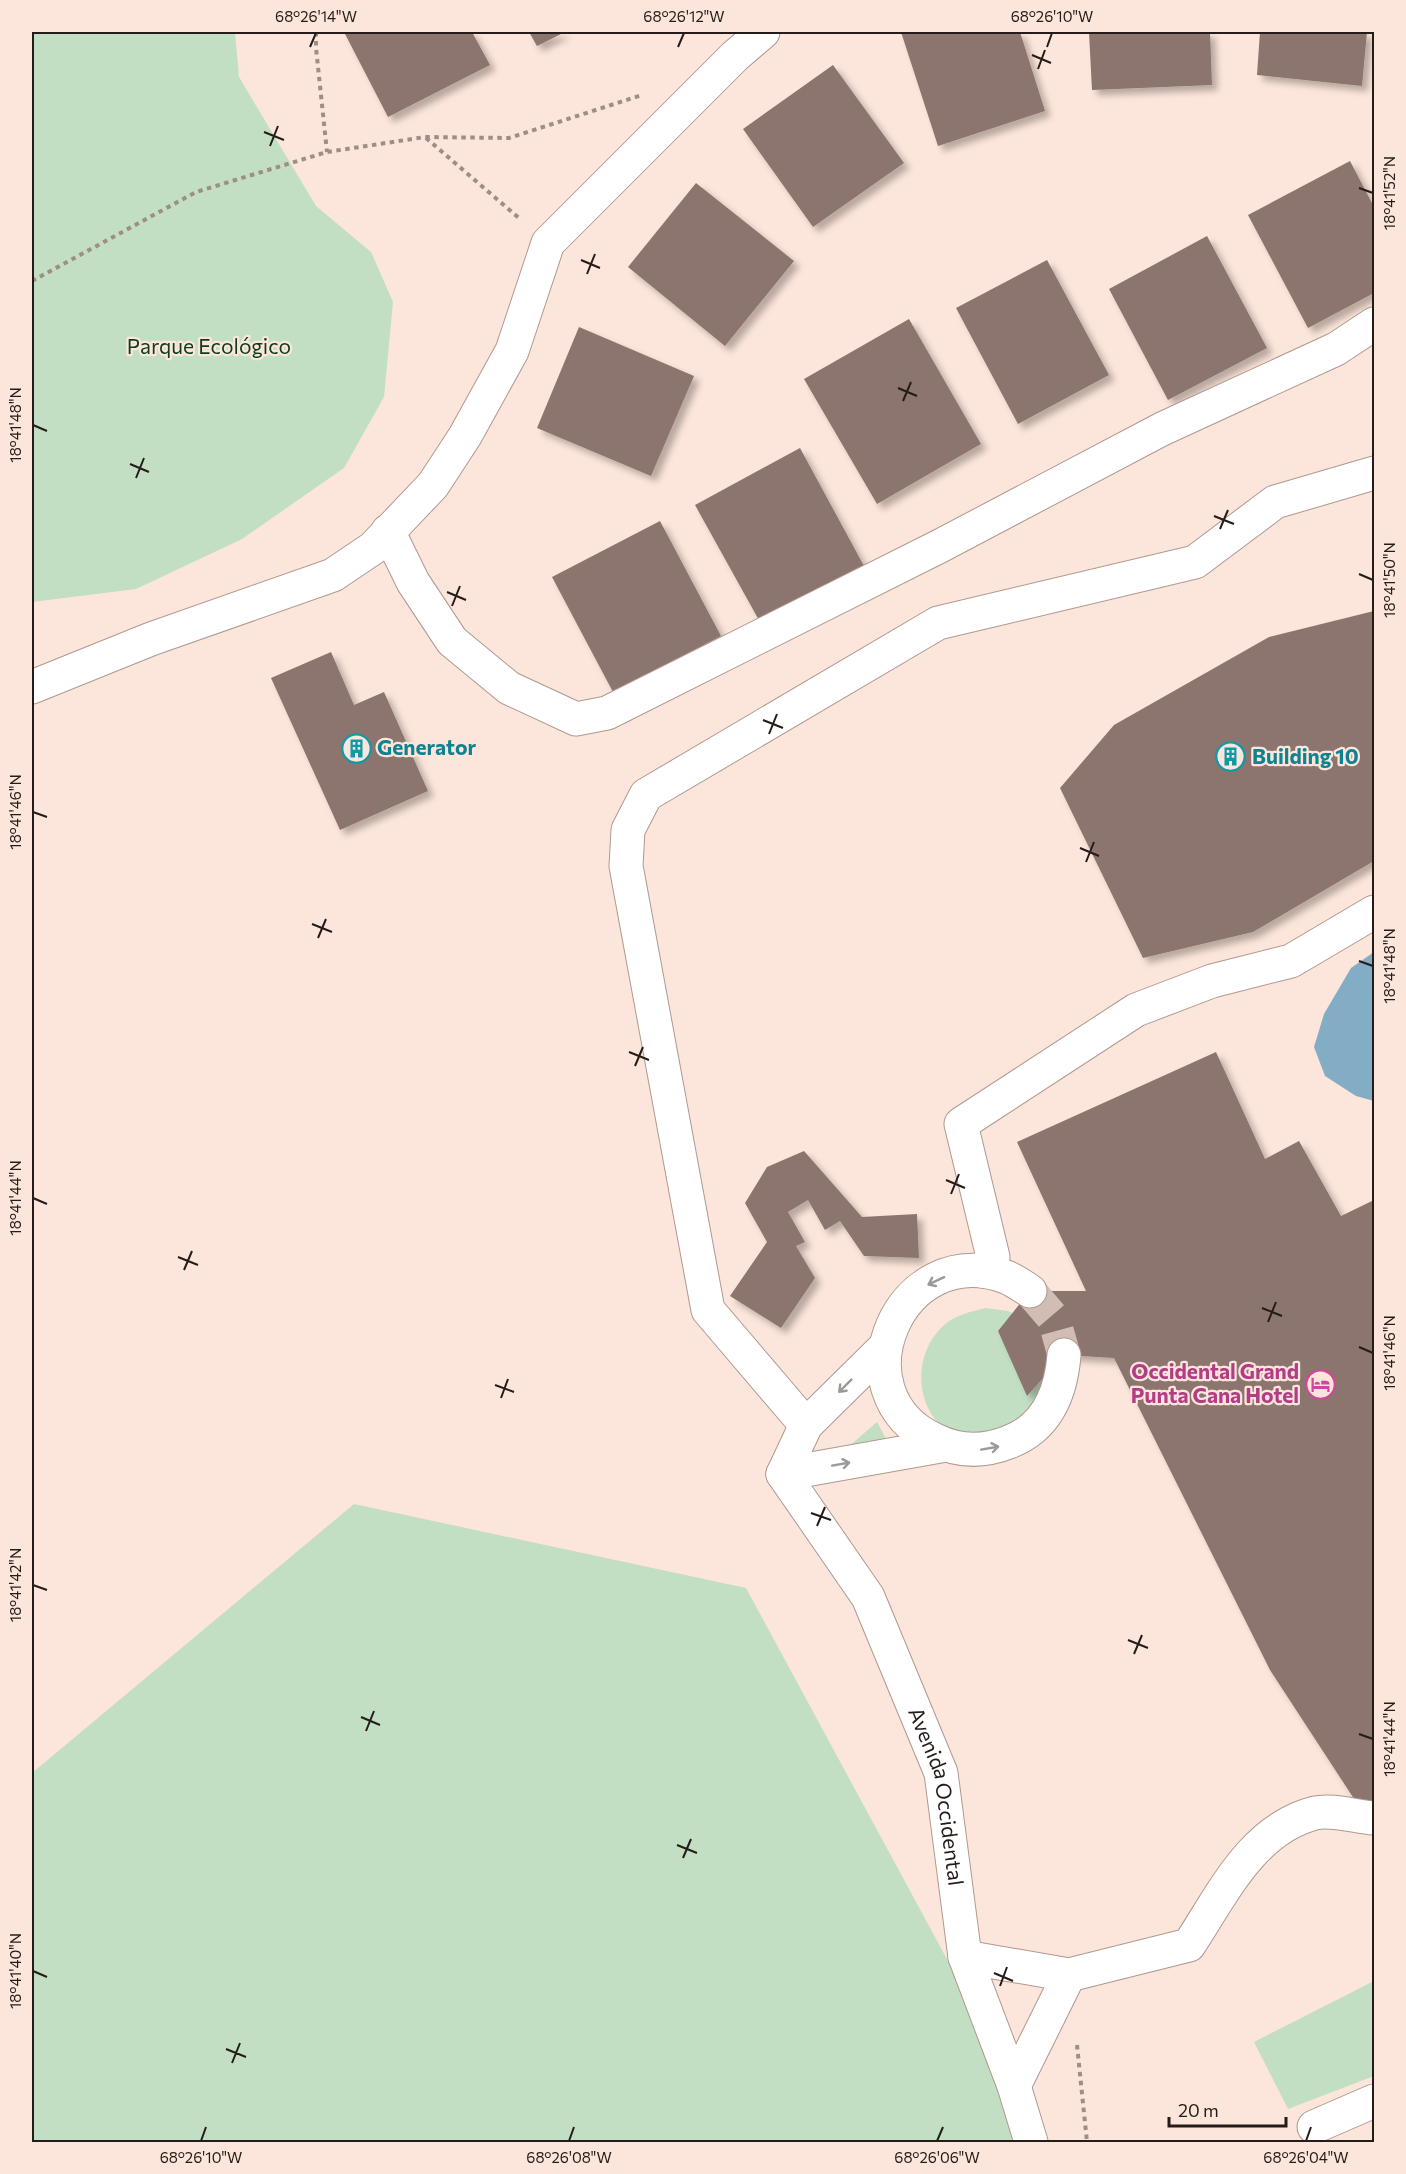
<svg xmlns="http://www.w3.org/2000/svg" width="1406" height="2174" font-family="Commissioner,sans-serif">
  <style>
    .green { fill: #c2dfc4 }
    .water { fill: #83adc5 }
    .building { fill: #8b756e; filter: url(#shadow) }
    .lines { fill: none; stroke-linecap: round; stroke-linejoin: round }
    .minor-tunnel { stroke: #d1bdb3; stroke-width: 33; stroke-dasharray: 33 16; stroke-linecap: butt }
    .minor-casing { stroke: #af998f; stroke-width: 35 }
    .path { stroke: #9e8e86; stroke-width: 4; stroke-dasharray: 4.5 4.5; stroke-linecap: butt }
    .minor { stroke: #fff; stroke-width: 33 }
    .oneway { stroke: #9c9997 }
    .ticks { fill: none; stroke: #241c18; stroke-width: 2 }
    .labels { text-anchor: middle; stroke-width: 4.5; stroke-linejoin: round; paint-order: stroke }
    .park-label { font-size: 21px; fill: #093e16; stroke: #fce5da }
    .culture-label { font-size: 21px; font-weight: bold; fill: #0d838f; stroke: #fce5da; text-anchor: start }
    .hotel-label { font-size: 21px; font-weight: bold; fill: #b23c85; stroke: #fce5da; text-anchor: end }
    .street-label { font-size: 21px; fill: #241c18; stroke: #fce5da }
    .neatline { fill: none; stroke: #241c18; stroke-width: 2 }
    .ticks-label { font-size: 15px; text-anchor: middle; fill: #241c18 }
  </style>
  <defs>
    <filter id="shadow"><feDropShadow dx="5.5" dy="5.5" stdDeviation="3" flood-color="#0004"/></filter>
  </defs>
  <rect width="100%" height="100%" fill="#fce5da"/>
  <g class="green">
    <polygon points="32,32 235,32 239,77 316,206 371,252 393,302 384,397 344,468 242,539 136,589 32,602"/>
    <path d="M985,1308L1008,1311L1028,1321L1053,1401L981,1445C969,1439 949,1434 940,1425C913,1397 916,1351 943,1326C955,1315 970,1312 985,1308Z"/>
    <polygon points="877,1422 902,1469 840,1454"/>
    <polygon points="354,1504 746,1588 1046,2142 32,2142 32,1773"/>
    <polygon points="1374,1981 1374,2076 1288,2109 1254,2042"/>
  </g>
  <polygon class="water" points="1374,952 1374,1101 1356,1096 1325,1076 1314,1047 1324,1014 1351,968"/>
  <g class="building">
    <polygon points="344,32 472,32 490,65 388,117"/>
    <polygon points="529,32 565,32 537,46"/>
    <polygon points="901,32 1020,32 1045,111 938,146"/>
    <polygon points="1089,32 1210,32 1212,85 1092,90"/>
    <polygon points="1260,32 1367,32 1362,86 1257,75"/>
    <polygon points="833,65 904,163 813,227 743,129"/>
    <polygon points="1350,161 1374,207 1374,293 1308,328 1248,215"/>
    <polygon points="696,183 794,261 725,346 628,267"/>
    <polygon points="1207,236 1267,348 1168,400 1109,289"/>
    <polygon points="1047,260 1109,375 1018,424 956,308"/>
    <polygon points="909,319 981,444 877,504 804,379"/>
    <polygon points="579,327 694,376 651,476 537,428"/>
    <polygon points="800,448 864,566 760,622 695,505"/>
    <polygon points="660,521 721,636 613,692 552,577"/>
    <polygon points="1374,611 1374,861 1253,932 1143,958 1060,788 1114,725 1269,637"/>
    <polygon points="331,652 354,705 384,692 428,791 340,830 271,678"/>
    <polygon points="1216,1052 1265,1159 1299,1141 1341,1216 1374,1200 1374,1808 1360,1808 1270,1670 1114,1358 1064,1355 1027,1396 998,1331 1030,1291 1086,1291 1017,1142"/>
    <polygon points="804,1151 862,1217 917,1214 919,1258 864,1256 840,1221 825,1230 808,1200 788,1212 805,1242 796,1246 815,1278 781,1328 730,1296 767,1242 745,1203 767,1167"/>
  </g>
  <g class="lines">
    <polyline class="minor-tunnel" points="1030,1291 1054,1319 1064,1355"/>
    <defs>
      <g id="minor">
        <polyline points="388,531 413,582 452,641 509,688 576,719 607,713 940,546 1162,429 1336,349 1374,324"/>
        <polyline points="32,687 151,639 333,575 373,548 433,485 465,436 512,351 548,243 735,56 763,32"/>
        <polyline points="982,1271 993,1257 961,1124 1136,1010 1212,981 1291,961 1374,912"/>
        <path d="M1030,1291C1022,1286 1014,1280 1006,1277C900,1237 833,1393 935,1440C959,1452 984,1452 1009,1442C1047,1428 1061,1393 1064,1355"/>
        <polyline points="806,1425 708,1310 626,866 628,830 646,795 938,623 1195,562 1275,502 1374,473"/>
        <path id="s1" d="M783,1474L868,1597L941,1773L965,1957L1014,2086L1031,2142"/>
        <polyline points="783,1474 946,1445"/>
        <polyline points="783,1474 806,1425 885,1347"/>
        <polyline points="965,1957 1069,1975"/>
        <path d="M1014,2086L1069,1975L1189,1945C1222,1895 1252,1829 1315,1813C1332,1809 1357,1817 1374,1818"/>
        <polyline points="1314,2127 1374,2101"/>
      </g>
    </defs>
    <use href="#minor" class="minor-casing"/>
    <g class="path">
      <polyline points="316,32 316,48 327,152"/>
      <polyline points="426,138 520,219"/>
      <polyline points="32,281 196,192 327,152 425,137 509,138 642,95"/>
      <polyline points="1077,2045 1087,2142"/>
    </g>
    <use href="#minor" class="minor"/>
  </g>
  <defs><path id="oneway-shaft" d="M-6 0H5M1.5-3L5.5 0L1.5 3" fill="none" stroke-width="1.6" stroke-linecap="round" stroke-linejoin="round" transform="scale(1.5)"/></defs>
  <g class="oneway">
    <use href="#oneway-shaft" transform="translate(936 1281) rotate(155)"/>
    <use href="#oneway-shaft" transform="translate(845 1386) rotate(135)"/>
    <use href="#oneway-shaft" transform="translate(990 1448) rotate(-10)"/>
    <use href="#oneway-shaft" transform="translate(841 1464) rotate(-10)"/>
  </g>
  <path class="ticks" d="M310,47L316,33M678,47L684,33M1047,47L1052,33M1032,55L1051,63M1038,69L1045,50M264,132L284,140M270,146L278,126M1359,188L1373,193M581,260L600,268M587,274L595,254M898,388L917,396M903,401L911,382M33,425L47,431M130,464L149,472M136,478L144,458M1214,516L1234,524M1220,529L1228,510M1359,574L1373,580M447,592L466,600M452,606L460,586M763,720L783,728M769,734L777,714M33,812L47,817M1080,848L1099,856M1086,862L1094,842M312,924L332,932M318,938L326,919M1359,961L1373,966M629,1052L649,1060M635,1066L643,1047M946,1180L965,1188M951,1194L959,1174M33,1198L47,1204M178,1257L198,1265M184,1270L192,1251M1262,1308L1282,1316M1268,1322L1276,1302M1359,1347L1373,1353M495,1385L514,1392M501,1398L508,1379M811,1513L831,1520M817,1526L825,1507M33,1585L47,1590M1128,1640L1148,1648M1134,1654L1142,1635M361,1717L380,1725M366,1731L374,1711M1359,1734L1373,1739M677,1845L697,1853M683,1858L691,1839M33,1971L47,1977M994,1973L1013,1981M1000,1986L1007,1967M226,2049L246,2057M232,2063L240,2043M201,2141L206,2127M569,2141L574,2127M937,2141L943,2127M1306,2141L1311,2127"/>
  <defs>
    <symbol id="building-ring" viewBox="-11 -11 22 22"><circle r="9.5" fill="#fce5da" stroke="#0f9aa8" stroke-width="1.5"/><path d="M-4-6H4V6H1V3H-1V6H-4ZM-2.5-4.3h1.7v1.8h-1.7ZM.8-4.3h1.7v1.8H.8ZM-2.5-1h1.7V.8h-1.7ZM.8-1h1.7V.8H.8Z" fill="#0f9aa8"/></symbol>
    <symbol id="hotel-ring" viewBox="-11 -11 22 22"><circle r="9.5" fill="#fce5da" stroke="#d1479c" stroke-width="1.5"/><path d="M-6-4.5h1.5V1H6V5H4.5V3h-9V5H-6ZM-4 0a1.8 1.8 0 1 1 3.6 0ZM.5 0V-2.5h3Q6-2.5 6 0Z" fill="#d1479c"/></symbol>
  </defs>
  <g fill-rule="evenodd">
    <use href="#building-ring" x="340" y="732" width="33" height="33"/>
    <use href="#building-ring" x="1214" y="740" width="33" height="33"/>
    <use href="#hotel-ring" x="1304" y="1368" width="33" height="33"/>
  </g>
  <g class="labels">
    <g class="park-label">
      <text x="209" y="354">Parque Ecológico</text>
    </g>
    <g class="culture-label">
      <text x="377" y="755">Generator</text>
      <text x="1252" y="764">Building 10</text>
    </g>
    <g class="hotel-label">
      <text x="1299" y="1379">Occidental Grand<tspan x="1299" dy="24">Punta Cana Hotel</tspan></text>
    </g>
    <g class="street-label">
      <text dy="7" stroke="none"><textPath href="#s1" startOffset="362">Avenida Occidental</textPath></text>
    </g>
  </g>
  <rect width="1406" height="2174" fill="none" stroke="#fce5da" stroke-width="66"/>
  <path d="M1169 2117v9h117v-9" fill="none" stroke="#241c18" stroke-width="3"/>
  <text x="1178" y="2117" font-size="18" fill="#241c18" stroke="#fce5da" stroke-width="4.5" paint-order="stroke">20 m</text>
  <rect x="33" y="33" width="1340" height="2108" class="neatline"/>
  <g class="ticks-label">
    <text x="316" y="22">68°26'14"W</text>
    <text x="684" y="22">68°26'12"W</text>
    <text x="1052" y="22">68°26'10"W</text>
    <text transform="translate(1390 193) rotate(-90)" y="5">18°41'52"N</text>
    <text transform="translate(16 425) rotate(-90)" y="5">18°41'48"N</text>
    <text transform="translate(1390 580) rotate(-90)" y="5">18°41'50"N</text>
    <text transform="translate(16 812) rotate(-90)" y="5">18°41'46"N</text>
    <text transform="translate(1390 966) rotate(-90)" y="5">18°41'48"N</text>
    <text transform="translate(16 1198) rotate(-90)" y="5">18°41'44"N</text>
    <text transform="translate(1390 1353) rotate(-90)" y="5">18°41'46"N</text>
    <text transform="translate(16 1585) rotate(-90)" y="5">18°41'42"N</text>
    <text transform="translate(1390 1739) rotate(-90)" y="5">18°41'44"N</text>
    <text transform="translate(16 1971) rotate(-90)" y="5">18°41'40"N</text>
    <text x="201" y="2163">68°26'10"W</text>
    <text x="569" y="2163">68°26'08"W</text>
    <text x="937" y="2163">68°26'06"W</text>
    <text x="1306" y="2163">68°26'04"W</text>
  </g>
</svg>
